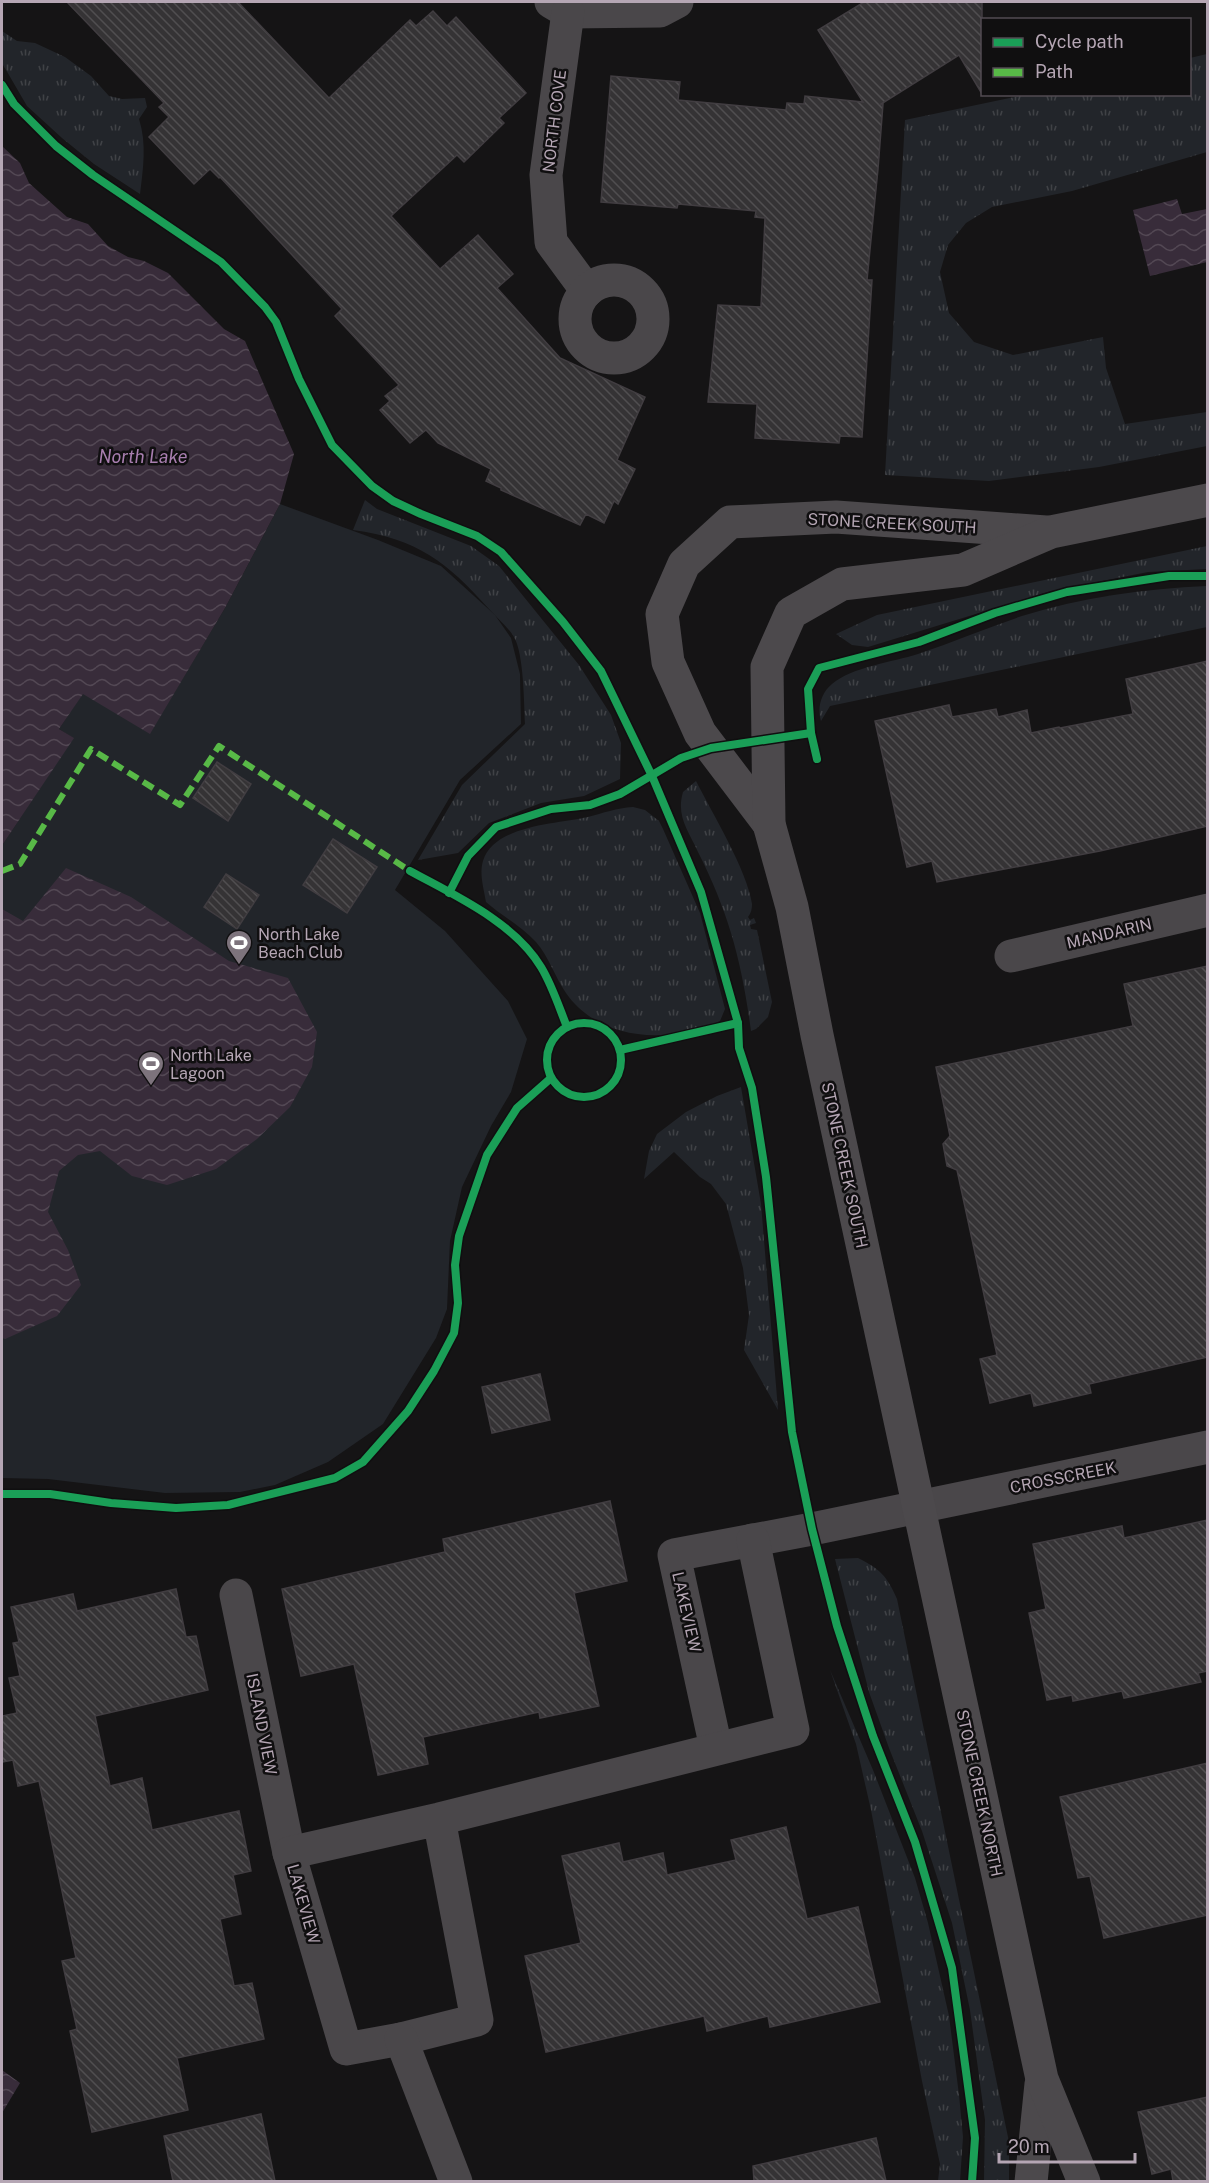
<svg xmlns="http://www.w3.org/2000/svg" width="1209" height="2183" font-family="'Public Sans',sans-serif">
  <style>
    .grass { fill: url(#grass-tufts) }
    .pitch { fill: #22252a }
    .water { fill: url(#water-waves) }
    .building { fill: url(#building-back-hatch); stroke: #413d41; stroke-width: 1.5 }
    .lines { fill: none; stroke-linecap: round; stroke-linejoin: round }
    .street { stroke: #4a474a; stroke-width: 33 }
    .secondary { stroke: #4c494c; stroke-width: 33 }
    .quiet { stroke: #58b947; stroke-width: 6; stroke-dasharray: 12 6; stroke-linecap: butt }
    .cycleway-casing { stroke: #100f10; stroke-width: 11 }
    .cycleway { stroke: #1a9f57; stroke-width: 8 }
    .labels { text-anchor: middle; stroke-width: 5; stroke-linejoin: round; paint-order: stroke }
    .street-label { font-size: 16px; fill: #b5a6b4; stroke: #100f10 }
    .poi-label { font-size: 16px; fill: #b5a6b4; stroke: #100f10; text-anchor: start }
    .water-label { font-size: 18px; font-style: italic; fill: #a87eaf; stroke: #100f10 }
  </style>
  <defs>
    <pattern id="grass-tufts" width="24" height="20" patternUnits="userSpaceOnUse" patternTransform="scale(1.5)"><rect width="24" height="20" fill="#22252a"/><path d="M3 7l-1-3M5 7V3M7 7l1-3M15 17l-1-3M17 17v-4M19 17l1-3" fill="none" stroke="#404246"/></pattern>
    <pattern id="water-waves" width="16" height="10" patternUnits="userSpaceOnUse" patternTransform="scale(1.5)"><rect width="16" height="10" fill="#382c3a"/><path d="M0 5q4-4 8 0t8 0" fill="none" stroke="#534854"/></pattern>
    <pattern id="building-back-hatch" width="6" height="6" patternUnits="userSpaceOnUse" patternTransform="scale(1.5)"><rect width="6" height="6" fill="#353335"/><path d="M-1 5l2 2M0 0l6 6M5-1l2 2" fill="none" stroke="#504e50"/></pattern>
  </defs>
  <rect width="100%" height="100%" fill="#151415"/>
  <g class="grass">
    <path d="M2,31L17,41L35,43L65,57L91,76L109,96L122,99L145,98L147,107L139,119C147,144 143,169 140,194L94,164L62,138L27,106L2,63Z"/>
    <polygon points="1207,54 1207,152 1072,191 992,207 966,223 948,245 940,272 949,313 974,342 1013,355 1103,337 1106,368 1125,424 1207,412 1207,446 1099,467 989,481 885,475 905,120 1024,95 1190,94 1190,58"/>
    <path d="M365,500L377,509L471,546L499,566L579,665L611,715L621,743L620,779L584,796L541,803L489,823L458,853L418,860L462,785L525,724C524,703 524,654 514,637C508,627 497,618 489,609C447,562 418,539 353,530Z"/>
    <polygon points="1207,546 1207,569 1148,572 1051,591 868,647 852,645 836,634 877,615"/>
    <path d="M1207,586V627L830,706L821,721C817,708 821,693 832,684C852,667 893,662 918,654C953,642 987,628 1022,616C1082,597 1145,589 1207,586Z"/>
    <path d="M696,781C712,813 747,870 752,904C752,909 751,913 748,917L750,920L754,918L756,923L750,925L751,929L757,930L772,1002L768,1017L756,1029L751,1031C742,963 729,913 698,852C688,830 676,816 683,792Z"/>
    <path d="M633,807L645,810L659,821L663,829L700,913L725,1009L720,1021C671,1044 600,1042 566,993C555,977 549,957 536,942C521,926 502,916 486,902C484,889 479,874 483,861C494,825 557,824 588,817C603,813 617,808 633,807Z"/>
    <polygon points="741,1087 761,1204 778,1410 744,1350 749,1315 743,1268 726,1204 711,1184 700,1177 674,1152 644,1179 649,1151 657,1134 686,1112 717,1096"/>
    <path d="M858,1558C880,1569 887,1576 897,1599L1009,2142V2181H984L985,2120L970,2010L952,1923L922,1831L889,1748L869,1692L835,1559Z"/>
    <polygon points="830,1670 873,1770 915,1878 928,1923 949,2016 959,2095 963,2137 960,2181 938,2181 940,2164 922,2081 871,1810 856,1744"/>
  </g>
  <polygon class="pitch" points="280,504 378,540 441,566 495,615 511,638 520,674 521,724 460,780 395,890 445,931 508,1001 527,1039 511,1092 491,1126 462,1187 450,1241 447,1309 436,1338 383,1424 328,1462 275,1485 240,1492 165,1493 48,1479 2,1478 2,844 3,844 73,738 59,729 83,693 150,733 225,608"/>
  <g class="water">
    <polygon points="2,146 20,163 29,183 67,217 88,224 108,246 128,257 144,261 168,273 224,329 245,341 294,454 280,504 225,608 150,734 83,694 59,729 74,738 3,844"/>
    <polygon points="1177,199 1182,214 1207,209 1207,262 1150,276 1133,210"/>
    <polygon points="66,868 131,897 229,961 288,978 317,1032 312,1067 290,1107 257,1139 216,1169 167,1185 132,1176 100,1151 78,1155 59,1171 48,1212 68,1250 81,1285 57,1316 5,1339 2,1338 2,909 23,921"/>
    <polygon points="2,2070 20,2083 2,2113"/>
  </g>
  <g class="building">
    <polygon points="67,2 238,2 329,98 410,20 416,26 433,11 447,26 456,17 526,93 499,118 504,123 464,162 457,155 391,216 440,269 478,235 513,274 497,288 560,358 645,397 617,460 635,469 618,504 614,501 604,523 586,514 580,525 501,490 501,488 486,481 491,469 438,443 426,430 410,443 380,410 390,401 385,396 399,385 335,316 342,309 220,177 219,178 210,169 194,184 149,137 169,117 159,107 164,103"/>
    <polygon points="864,2 982,2 982,94 959,55 881,104 883,104 878,169 867,280 872,280 862,437 840,436 839,443 755,438 757,404 708,402 718,305 761,307 765,218 755,217 756,211 678,204 677,208 601,202 611,76 680,82 678,100 786,110 787,103 804,104 805,96 863,102 818,30"/>
    <polygon points="1208,661 1208,826 1100,851 937,882 932,861 907,867 875,721 949,705 952,717 996,709 998,717 1027,710 1031,733 1059,727 1060,728 1133,714 1126,679"/>
    <polygon points="217,762 251,784 228,821 193,798"/>
    <polygon points="333,839 377,867 347,913 303,885"/>
    <polygon points="226,874 259,895 237,929 204,907"/>
    <polygon points="1208,966 1208,1357 1089,1384 1091,1393 1034,1406 1031,1393 990,1403 980,1359 997,1355 957,1170 947,1166 943,1144 950,1136 936,1067 1133,1026 1124,984"/>
    <polygon points="540,1374 550,1420 492,1433 482,1387"/>
    <polygon points="610,1501 627,1581 574,1593 599,1706 540,1718 539,1712 423,1737 428,1764 378,1775 354,1664 301,1676 282,1589 445,1552 443,1539"/>
    <polygon points="1208,1520 1208,1671 1198,1673 1201,1682 1124,1698 1122,1691 1073,1701 1072,1695 1047,1700 1029,1613 1046,1609 1033,1544 1122,1526 1124,1538"/>
    <polygon points="176,1589 186,1637 196,1636 208,1690 95,1716 110,1786 142,1778 152,1830 239,1811 251,1871 233,1875 241,1914 220,1919 234,1986 252,1983 264,2039 177,2058 188,2110 92,2132 70,2031 77,2029 62,1961 76,1958 39,1781 18,1786 13,1760 2,1762 2,1716 17,1713 9,1678 20,1676 13,1643 19,1642 11,1607 73,1594 77,1611"/>
    <polygon points="1208,1763 1208,1915 1104,1938 1090,1876 1078,1878 1060,1797"/>
    <polygon points="786,1827 807,1919 858,1907 880,2002 770,2027 768,2016 707,2031 704,2016 546,2052 525,1956 581,1943 562,1856 619,1843 623,1862 663,1853 667,1875 736,1860 731,1840"/>
    <polygon points="1208,2097 1208,2181 1173,2181 1171,2169 1152,2174 1138,2112"/>
    <polygon points="261,2114 275,2181 173,2181 164,2136"/>
    <polygon points="876,2138 886,2181 754,2181 753,2166"/>
  </g>
  <g class="lines">
    <g class="street">
      <polyline points="551,2 568,12 660,11 677,2"/>
      <polyline points="568,12 546,175 551,242 587,291"/>
      <circle cx="614" cy="319" r="39"/>
      <polyline points="1011,956 1208,910"/>
      <polyline points="236,1595 289,1853"/>
      <polyline points="716,1748 674,1555 812,1529 1208,1447"/>
      <polyline points="439,1819 477,2020 401,2039 346,2049 289,1853 439,1819 793,1730 753,1540"/>
      <polyline points="401,2039 456,2182"/>
    </g>
    <g class="secondary">
      <polyline points="769,824 700,733 668,662 662,614 684,564 730,522 836,517 1046,532"/>
      <polyline points="1031,2182 1041,2084"/>
      <polyline points="1084,2182 1042,2079 817,1035 792,907 769,824 767,667 791,613 842,584 963,570 1051,532 1208,500"/>
    </g>
    <polyline class="quiet" points="2,871 20,864 91,749 180,805 219,746 410,871"/>
    <defs>
      <g id="cycleway">
        <polyline points="2,85 14,104 56,146 93,175 221,262 265,307 276,322 299,379 332,445 372,486 393,501 421,514 477,536 501,552 563,622 601,671 652,776 701,892 738,1023 739,1048 752,1088 766,1177 792,1432 812,1529 837,1626 873,1736 915,1842 952,1968 975,2138 972,2182"/>
        <polyline points="817,759 811,733 808,689 819,668 919,642 995,613 1067,592 1169,576 1208,576"/>
        <path d="M410,871C454,895 514,922 541,967C552,985 559,1007 567,1027"/>
        <polyline points="449,893 468,856 496,827 551,809 590,805 620,794 681,758 711,748 811,733"/>
        <circle cx="584" cy="1060" r="37"/>
        <polyline points="620,1050 738,1023"/>
        <polyline points="2,1494 50,1494 111,1503 176,1508 228,1505 335,1478 363,1462 408,1411 434,1371 454,1333 458,1303 455,1265 459,1236 487,1155 517,1108 551,1078"/>
      </g>
    </defs>
    <use href="#cycleway" class="cycleway-casing"/>
    <use href="#cycleway" class="cycleway"/>
  </g>
  <defs>
    <symbol id="stadium-pin" viewBox="-11 -11 22 30"><path d="M0 17L-7.5 6A9.5 9.5 0 1 1 7.5 6Z" fill="#7d737c" stroke="#100f10"/><path d="M0-5a6.5 5 0 1 0 0 10a6.5 5 0 1 0 0-10ZM-3.5-1.8h7v3.6h-7Z" fill="#fff"/></symbol>
  </defs>
  <g fill-rule="evenodd">
    <use href="#stadium-pin" x="224" y="928" width="30" height="40"/>
    <use href="#stadium-pin" x="136" y="1049" width="30" height="40"/>
  </g>
  <g class="labels">
    <g class="street-label">
      <text transform="translate(554 121) rotate(-83)" y="6">NORTH COVE</text>
      <text transform="translate(892 523) rotate(3)" y="6">STONE CREEK SOUTH</text>
      <text transform="translate(1109 933) rotate(-13)" y="6">MANDARIN</text>
      <text transform="translate(845 1165) rotate(78)" y="6">STONE CREEK SOUTH</text>
      <text transform="translate(1063 1477) rotate(-11)" y="6">CROSSCREEK</text>
      <text transform="translate(687 1612) rotate(77)" y="6">LAKEVIEW</text>
      <text transform="translate(262 1724) rotate(79)" y="6">ISLAND VIEW</text>
      <text transform="translate(980 1793) rotate(78)" y="6">STONE CREEK NORTH</text>
      <text transform="translate(304 1904) rotate(74)" y="6">LAKEVIEW</text>
    </g>
    <g class="poi-label">
      <text x="258" y="940">North Lake<tspan x="258" dy="18">Beach Club</tspan></text>
      <text x="170" y="1061">North Lake<tspan x="170" dy="18">Lagoon</tspan></text>
    </g>
    <g class="water-label">
      <text x="143" y="463">North Lake</text>
    </g>
  </g>
  <rect width="1209" height="2183" fill="none" stroke="#b5a6b4" stroke-width="6"/>
  <rect x="981" y="18" width="210" height="78" fill="#100f10" stroke="#524b52" stroke-width="1.5"/>
  <rect x="993" y="38" width="30" height="9" fill="#1a9f57" stroke="#524b52" stroke-width="1.5"/>
  <text x="1035" y="48" font-size="18" fill="#b5a6b4">Cycle path</text>
  <rect x="993" y="68" width="30" height="9" fill="#58b947" stroke="#524b52" stroke-width="1.5"/>
  <text x="1035" y="78" font-size="18" fill="#b5a6b4">Path</text>
  <path d="M999 2153v9h136v-9" fill="none" stroke="#b5a6b4" stroke-width="3"/>
  <text x="1008" y="2153" font-size="18" fill="#b5a6b4" stroke="#100f10" stroke-width="4.5" paint-order="stroke">20 m</text>
</svg>
